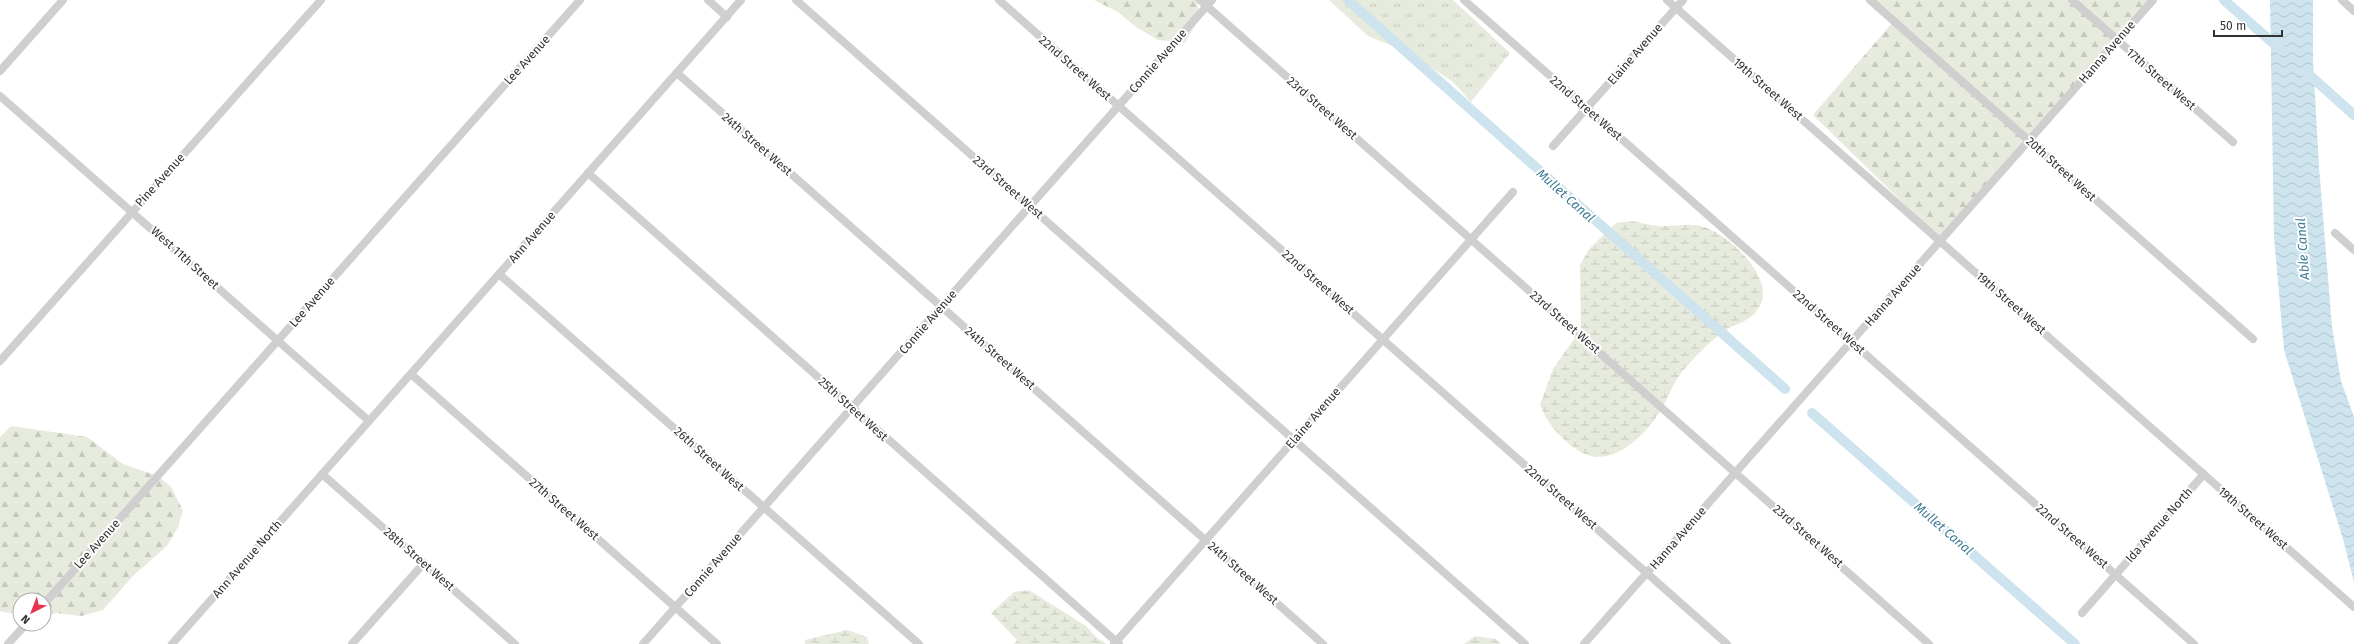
<svg xmlns="http://www.w3.org/2000/svg" width="2354" height="644" font-family="'Fira Sans',sans-serif">
  <style>
    .grass { fill: url(#grass-tufts) }
    .forest { fill: url(#forest-firs) }
    .wetland { fill: url(#wetland-marsh) }
    .water { fill: url(#water-waves) }
    .lines { fill: none; stroke-linecap: round; stroke-linejoin: round }
    .canal { stroke: #cde4ee; stroke-width: 10 }
    .minor { stroke: #cfcfcf; stroke-width: 8 }
    .labels { text-anchor: middle; stroke-width: 4; stroke-linejoin: round; paint-order: stroke }
    .street-label { font-size: 12px; fill: #323232; stroke: #fff }
    .water-label { font-size: 13px; font-style: italic; fill: #3d7b96; stroke: #fff }
  </style>
  <defs>
    <pattern id="grass-tufts" width="24" height="20" patternUnits="userSpaceOnUse"><rect width="24" height="20" fill="#e6ebdd"/><path d="M3 7l-1-3M5 7V3M7 7l1-3M15 17l-1-3M17 17v-4M19 17l1-3" fill="none" stroke="#c6cabe"/></pattern>
    <pattern id="forest-firs" width="22" height="20" patternUnits="userSpaceOnUse"><rect width="22" height="20" fill="#e6ebdd"/><path d="M5 1l3.5 6h-7zM16 11l3.5 6h-7z" fill="#c6cabe"/></pattern>
    <pattern id="wetland-marsh" width="20" height="14" patternUnits="userSpaceOnUse"><rect width="20" height="14" fill="#e6ebdd"/><path d="M1 5h8M5 5V1M11 12h8M15 12V8" fill="none" stroke="#c6cabe"/></pattern>
    <pattern id="water-waves" width="16" height="10" patternUnits="userSpaceOnUse"><rect width="16" height="10" fill="#cde4ee"/><path d="M0 5q4-4 8 0t8 0" fill="none" stroke="#b0c4cd"/></pattern>
  </defs>
  <rect width="100%" height="100%" fill="#fff"/>
  <polygon class="grass" points="1329,0 1453,0 1510,53 1471,102 1453,82 1410,53 1368,36"/>
  <g class="forest">
    <polygon points="1094,0 1197,0 1199,18 1185,43 1158,40 1136,27 1118,12"/>
    <polygon points="1869,0 2150,0 1939,238 1813,115 1893,22"/>
    <polygon points="11,426 87,437 123,464 158,476 172,488 183,511 178,527 167,546 133,576 103,610 81,616 57,613 44,617 44,600 20,600 20,615 0,611 0,437"/>
  </g>
  <g class="wetland">
    <path d="M1632,221C1643,223 1655,227 1665,226C1679,226 1693,222 1707,228C1732,238 1782,283 1755,313C1749,320 1738,324 1729,328C1717,336 1707,345 1697,355C1691,362 1684,368 1679,376C1671,387 1667,401 1659,413C1642,439 1608,472 1576,449C1559,437 1548,424 1540,405L1553,369L1581,329L1580,265L1589,249L1616,223Z"/>
    <polygon points="1029,590 1086,626 1097,638 1107,644 1014,644 1017,640 991,613 1014,592"/>
    <polygon points="847,630 867,637 869,644 805,644 805,640"/>
    <polygon points="1475,636 1496,639 1501,644 1464,644"/>
  </g>
  <polygon class="water" points="2270,0 2313,0 2313,59 2319,167 2332,327 2341,381 2354,417 2354,594 2354,582 2343,539 2284,350 2274,237"/>
  <g class="lines">
    <g class="canal">
      <polyline points="1348,0 1785,389"/>
      <polyline points="2224,0 2281,50"/>
      <polyline points="2305,71 2354,115"/>
      <polyline points="1812,413 2075,644"/>
    </g>
    <g class="minor">
      <polyline points="708,0 727,17"/>
      <polyline points="796,0 1525,644"/>
      <polyline points="999,0 1727,644"/>
      <polyline points="1200,0 1929,644"/>
      <polyline points="1464,0 2194,644"/>
      <polyline points="1667,0 2354,607"/>
      <polyline points="1870,0 2253,339"/>
      <polyline points="2072,0 2233,142"/>
      <polyline points="2342,0 2354,11"/>
      <polyline points="0,71 63,0"/>
      <polyline points="677,73 1323,644"/>
      <polyline points="0,96 369,421"/>
      <polyline points="1553,146 1683,0"/>
      <polyline points="588,173 1119,644"/>
      <polyline points="2335,233 2354,250"/>
      <polyline points="499,274 919,644"/>
      <polyline points="0,361 321,0"/>
      <polyline points="411,374 717,644"/>
      <polyline points="322,474 515,644"/>
      <polyline points="44,604 580,0"/>
      <polyline points="2082,613 2204,474"/>
      <polyline points="8,644 26,624"/>
      <polyline points="172,644 741,0"/>
      <polyline points="352,644 424,563"/>
      <polyline points="643,644 1212,0"/>
      <polyline points="1114,644 1513,192"/>
      <polyline points="1584,644 2153,0"/>
    </g>
  </g>
  <g class="labels">
    <g class="street-label">
      <text transform="translate(2107 52) rotate(-49)" y="4">Hanna Avenue</text>
      <text transform="translate(1635 54) rotate(-49)" y="4">Elaine Avenue</text>
      <text transform="translate(527 60) rotate(-48)" y="4">Lee Avenue</text>
      <text transform="translate(1158 61) rotate(-49)" y="4">Connie Avenue</text>
      <text transform="translate(1075 68) rotate(41)" y="4">22nd Street West</text>
      <text transform="translate(2161 79) rotate(41)" y="4">17th Street West</text>
      <text transform="translate(1768 89) rotate(41)" y="4">19th Street West</text>
      <text transform="translate(1322 108) rotate(41)" y="4">23rd Street West</text>
      <text transform="translate(1586 108) rotate(41)" y="4">22nd Street West</text>
      <text transform="translate(757 144) rotate(41)" y="4">24th Street West</text>
      <text transform="translate(2061 169) rotate(42)" y="4">20th Street West</text>
      <text transform="translate(160 180) rotate(-48)" y="4">Pine Avenue</text>
      <text transform="translate(1008 187) rotate(41)" y="4">23rd Street West</text>
      <text transform="translate(532 237) rotate(-49)" y="4">Ann Avenue</text>
      <text transform="translate(185 258) rotate(42)" y="4">West 11th Street</text>
      <text transform="translate(1318 282) rotate(41)" y="4">22nd Street West</text>
      <text transform="translate(1893 295) rotate(-49)" y="4">Hanna Avenue</text>
      <text transform="translate(312 302) rotate(-49)" y="4">Lee Avenue</text>
      <text transform="translate(2011 303) rotate(41)" y="4">19th Street West</text>
      <text transform="translate(928 322) rotate(-49)" y="4">Connie Avenue</text>
      <text transform="translate(1565 322) rotate(41)" y="4">23rd Street West</text>
      <text transform="translate(1829 322) rotate(41)" y="4">22nd Street West</text>
      <text transform="translate(1000 358) rotate(41)" y="4">24th Street West</text>
      <text transform="translate(853 409) rotate(42)" y="4">25th Street West</text>
      <text transform="translate(1313 418) rotate(-49)" y="4">Elaine Avenue</text>
      <text transform="translate(709 459) rotate(42)" y="4">26th Street West</text>
      <text transform="translate(1561 497) rotate(41)" y="4">22nd Street West</text>
      <text transform="translate(564 509) rotate(41)" y="4">27th Street West</text>
      <text transform="translate(2253 518) rotate(41)" y="4">19th Street West</text>
      <text transform="translate(2159 525) rotate(-49)" y="4">Ida Avenue North</text>
      <text transform="translate(1808 536) rotate(41)" y="4">23rd Street West</text>
      <text transform="translate(2072 536) rotate(41)" y="4">22nd Street West</text>
      <text transform="translate(1678 538) rotate(-49)" y="4">Hanna Avenue</text>
      <text transform="translate(97 544) rotate(-48)" y="4">Lee Avenue</text>
      <text transform="translate(247 559) rotate(-49)" y="4">Ann Avenue North</text>
      <text transform="translate(419 559) rotate(41)" y="4">28th Street West</text>
      <text transform="translate(713 565) rotate(-49)" y="4">Connie Avenue</text>
      <text transform="translate(1243 573) rotate(41)" y="4">24th Street West</text>
    </g>
    <g class="water-label">
      <text transform="translate(1566 195) rotate(42)" y="5">Mullet Canal</text>
      <text transform="translate(2302 249) rotate(-94)" y="5">Able Canal</text>
      <text transform="translate(1944 528) rotate(41)" y="5">Mullet Canal</text>
    </g>
  </g>
  <g transform="translate(32 612) rotate(222)"><circle r="19" fill="#ffffff" stroke="#adadad"/>
  <path d="M0-3L7 15L0 10L-7 15Z" fill="#e73551"/>
  <text y="-6" font-size="11" font-weight="bold" text-anchor="middle" fill="#323232">N</text>
  </g>
  <path d="M2214 30v6h68v-6" fill="none" stroke="#323232" stroke-width="2"/>
  <text x="2220" y="30" font-size="12" fill="#323232" stroke="#ffffff" stroke-width="3" paint-order="stroke">50 m</text>
</svg>
